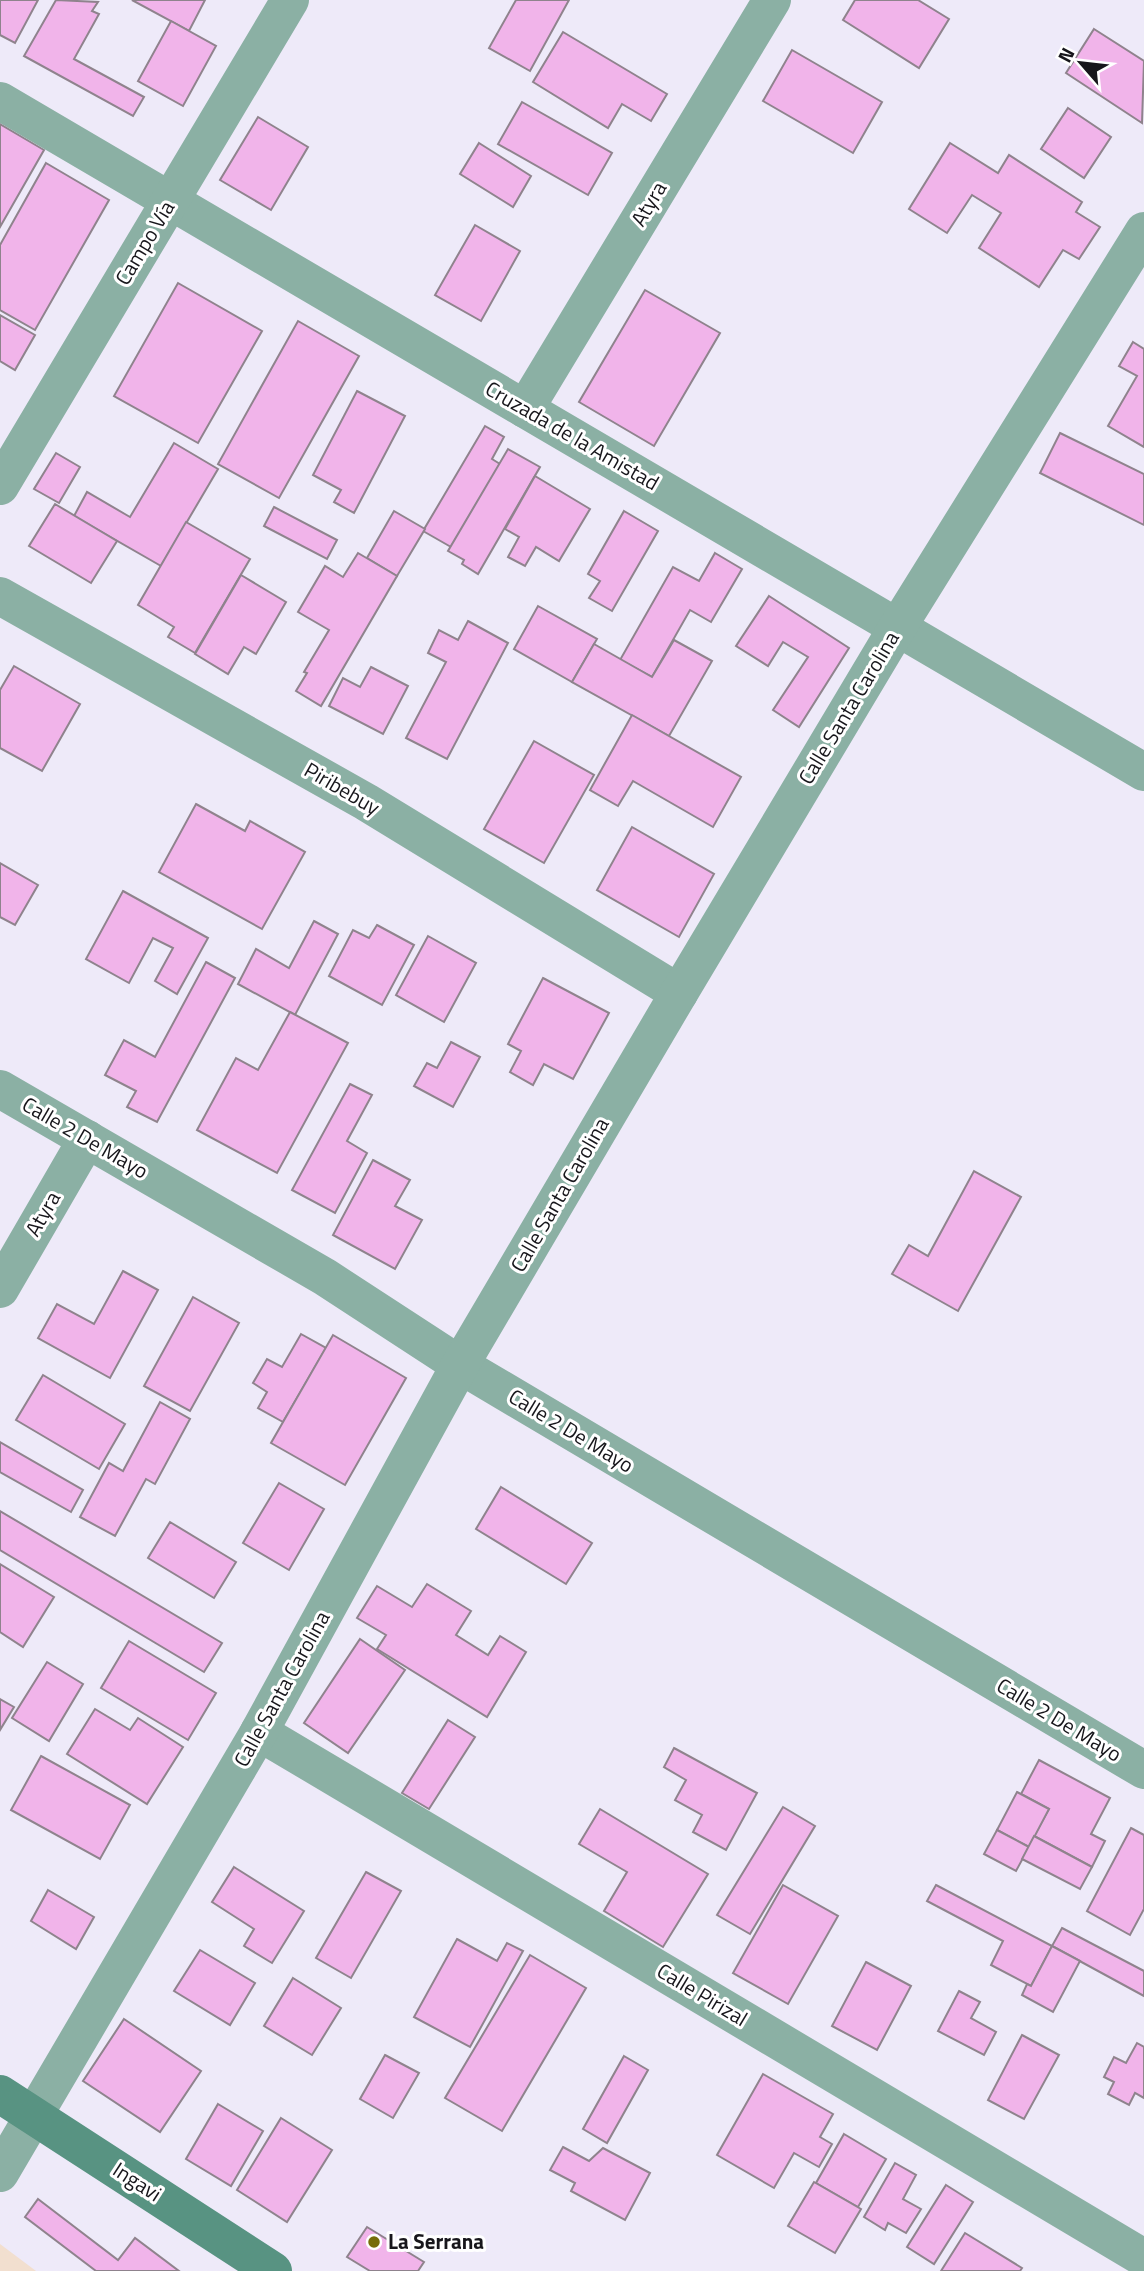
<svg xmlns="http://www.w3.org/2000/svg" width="1144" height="2271" font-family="'Titillium Web',sans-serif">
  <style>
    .medical { fill: #f2dfcf }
    .building { fill: #f1b4ea; stroke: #8f838d; stroke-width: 2 }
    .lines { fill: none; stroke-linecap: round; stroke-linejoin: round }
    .street { stroke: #8bb0a4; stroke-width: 38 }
    .secondary { stroke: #589382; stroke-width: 38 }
    .poi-dot { fill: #766d09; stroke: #fff; stroke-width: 2.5 }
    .labels { text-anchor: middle; stroke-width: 6; stroke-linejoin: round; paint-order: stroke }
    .street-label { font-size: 21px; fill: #17161b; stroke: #fff }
    .poi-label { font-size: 21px; font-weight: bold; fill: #17161b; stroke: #fff; text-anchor: start }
  </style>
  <rect width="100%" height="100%" fill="#eeeaf9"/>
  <polygon class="medical" points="0,2244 36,2271 0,2271"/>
  <g class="building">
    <polygon points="0,0 38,0 15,43 0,35"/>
    <polygon points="56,0 98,2 92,11 99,14 74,59 144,97 133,116 24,56"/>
    <polygon points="132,0 205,0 189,31"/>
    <polygon points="516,0 569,0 530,71 489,48"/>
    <polygon points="855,0 918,0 949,19 919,68 843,20"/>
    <polygon points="171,21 216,46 183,106 138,81"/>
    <polygon points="1094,29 1144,61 1142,123 1066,73"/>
    <polygon points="563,32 667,94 651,121 622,104 608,128 533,82"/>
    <polygon points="792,50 882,102 853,153 763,101"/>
    <polygon points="522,102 612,153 588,195 498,144"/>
    <polygon points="1068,108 1111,137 1084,178 1041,149"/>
    <polygon points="258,117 308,147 271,210 220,180"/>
    <polygon points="0,124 44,150 0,227"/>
    <polygon points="479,143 531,176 513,207 460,174"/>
    <polygon points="950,143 998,173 1009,155 1082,202 1076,212 1100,227 1079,259 1063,250 1039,287 979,248 1001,213 972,195 947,233 909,209"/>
    <polygon points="46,163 109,200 35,330 0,310 0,245"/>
    <polygon points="475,225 520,251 481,321 435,295"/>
    <polygon points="178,283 262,331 198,443 114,396"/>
    <polygon points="645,290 720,333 654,446 579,402"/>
    <polygon points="0,315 35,335 15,370 0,361"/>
    <polygon points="298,321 359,356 279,498 218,464"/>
    <polygon points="1133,342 1144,349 1144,447 1108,426 1137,376 1119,366"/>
    <polygon points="357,391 405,416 354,513 334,502 341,490 313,475"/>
    <polygon points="485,426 504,437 492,459 500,464 451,547 423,531"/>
    <polygon points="1060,433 1144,474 1144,525 1040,473"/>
    <polygon points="174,443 218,469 161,566 74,516 87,492 130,517"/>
    <polygon points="508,449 540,467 478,574 462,564 464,560 448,551"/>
    <polygon points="56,453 80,467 59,503 34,489"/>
    <polygon points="535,476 590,509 559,561 536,547 525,566 508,557 519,537 505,529"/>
    <polygon points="55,504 117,541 91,583 29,546"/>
    <polygon points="274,507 337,540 327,559 264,526"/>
    <polygon points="394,511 425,529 397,576 367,558"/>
    <polygon points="624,511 658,531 612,611 589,598 600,581 588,574"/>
    <polygon points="186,522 250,559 195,653 168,637 174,627 138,605"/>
    <polygon points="358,553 397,576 321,706 296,691 307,673 304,672 329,630 298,612 325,566 343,577"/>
    <polygon points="715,553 742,569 711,622 690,610 652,677 620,660 673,567 699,581"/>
    <polygon points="241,575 286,602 256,654 244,647 228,674 195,654"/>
    <polygon points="769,596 849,648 799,727 773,710 808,657 783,642 768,666 736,646"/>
    <polygon points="538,606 597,639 572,682 514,649"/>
    <polygon points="468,621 508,643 447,759 406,738 446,662 428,653 439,630 458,640"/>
    <polygon points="674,640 712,661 669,736 572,682 594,644 652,677"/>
    <polygon points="14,666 80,704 42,771 0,748 0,690"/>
    <polygon points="371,667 408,686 383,734 329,706 343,678 360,687"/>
    <polygon points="632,715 741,777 713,827 633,781 618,806 590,790"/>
    <polygon points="534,741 594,775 544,863 484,829"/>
    <polygon points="196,804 245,831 250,821 305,852 262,929 159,872"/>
    <polygon points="632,827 714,874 679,937 597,890"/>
    <polygon points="0,863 38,885 15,925 0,917"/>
    <polygon points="123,891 208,938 177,994 155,981 173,948 153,938 129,983 86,959"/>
    <polygon points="314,921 338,934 295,1015 238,984 256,949 289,968"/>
    <polygon points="377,925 414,945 382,1005 329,976 353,930 369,938"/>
    <polygon points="428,936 476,963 444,1022 396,995"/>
    <polygon points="206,962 235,978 157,1122 127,1107 136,1091 105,1075 124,1040 155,1057"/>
    <polygon points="543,978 609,1013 573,1079 544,1064 533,1085 510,1072 521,1051 508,1044"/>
    <polygon points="290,1012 348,1043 277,1173 197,1130 236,1058 258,1070"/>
    <polygon points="451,1042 480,1057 453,1107 414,1086 427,1063 437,1068"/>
    <polygon points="350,1084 372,1095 347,1141 367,1153 335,1213 292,1190"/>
    <polygon points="373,1160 410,1180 395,1206 422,1220 395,1269 333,1235"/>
    <polygon points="974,1171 1021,1197 958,1311 892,1274 909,1245 928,1256"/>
    <polygon points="123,1271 158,1290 110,1378 38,1338 57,1304 94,1324"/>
    <polygon points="193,1297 239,1323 190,1411 144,1386"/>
    <polygon points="301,1334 326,1348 283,1422 258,1408 267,1392 253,1383 267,1359 282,1367"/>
    <polygon points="333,1335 406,1378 345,1485 271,1443"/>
    <polygon points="43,1375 125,1424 99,1469 16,1420"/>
    <polygon points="160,1402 190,1419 155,1484 146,1479 115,1536 80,1517 109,1463 123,1471"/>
    <polygon points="0,1442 83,1490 71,1512 0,1472"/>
    <polygon points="279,1483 324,1509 289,1570 243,1543"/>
    <polygon points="501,1487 592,1543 566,1584 476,1529"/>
    <polygon points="0,1511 222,1643 204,1672 0,1550"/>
    <polygon points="170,1522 236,1562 214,1598 148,1558"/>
    <polygon points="0,1564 54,1597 23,1647 0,1632"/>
    <polygon points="427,1584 471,1611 456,1635 488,1655 500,1636 526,1652 487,1717 377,1649 386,1635 357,1618 377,1586 412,1607"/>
    <polygon points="360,1639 405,1670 348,1753 304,1723"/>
    <polygon points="129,1641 216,1693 188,1740 101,1688"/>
    <polygon points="47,1662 83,1684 49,1741 12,1718"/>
    <polygon points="0,1699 14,1707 0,1730"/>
    <polygon points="95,1709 130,1730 138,1718 183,1747 147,1804 67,1754"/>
    <polygon points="448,1720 475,1737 429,1809 402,1793"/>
    <polygon points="674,1748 757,1793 726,1850 693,1832 702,1815 675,1800 686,1780 664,1767"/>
    <polygon points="41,1756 130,1805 100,1859 11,1810"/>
    <polygon points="1039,1760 1110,1798 1091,1834 1105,1841 1092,1867 1034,1836 1049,1809 1021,1794"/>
    <polygon points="1017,1792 1049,1809 1029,1847 997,1830"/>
    <polygon points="783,1807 815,1826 750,1934 717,1915"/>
    <polygon points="600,1809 708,1874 663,1947 604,1911 627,1872 579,1844"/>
    <polygon points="1131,1828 1144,1835 1144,1909 1130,1935 1087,1911"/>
    <polygon points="997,1830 1029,1847 1016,1871 984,1854"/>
    <polygon points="1034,1836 1092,1867 1080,1889 1022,1859"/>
    <polygon points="234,1867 304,1911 272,1963 244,1946 254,1929 212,1902"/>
    <polygon points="366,1872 401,1891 351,1978 316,1958"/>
    <polygon points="783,1885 838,1916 788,2004 733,1973"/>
    <polygon points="936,1885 1052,1946 1031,1986 991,1965 1003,1941 927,1901"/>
    <polygon points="48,1890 94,1917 76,1949 31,1921"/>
    <polygon points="1062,1928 1144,1971 1144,1996 1052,1946"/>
    <polygon points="457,1939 497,1961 507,1943 523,1951 470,2047 414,2017"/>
    <polygon points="1052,1946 1080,1961 1053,2012 1022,1995 1027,1984 1031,1986"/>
    <polygon points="200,1950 255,1983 230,2025 174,1991"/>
    <polygon points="530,1955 586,1988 502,2131 445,2098"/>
    <polygon points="866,1962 911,1986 877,2050 832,2026"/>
    <polygon points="293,1978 341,2008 312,2055 264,2026"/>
    <polygon points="959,1991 980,2002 971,2018 996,2032 984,2055 938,2031"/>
    <polygon points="124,2019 201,2071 160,2132 83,2081"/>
    <polygon points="1022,2035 1059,2055 1024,2119 988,2100"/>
    <polygon points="1137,2043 1144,2047 1144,2098 1135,2093 1129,2105 1108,2094 1114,2082 1104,2077 1114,2057 1126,2063"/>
    <polygon points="385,2055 419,2073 393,2118 360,2099"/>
    <polygon points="624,2056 648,2070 607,2143 583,2129"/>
    <polygon points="763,2074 833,2114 820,2137 832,2144 819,2167 794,2153 774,2188 717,2155"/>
    <polygon points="218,2104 263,2131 231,2186 186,2159"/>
    <polygon points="281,2118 332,2150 287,2222 237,2190"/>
    <polygon points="844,2134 886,2159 858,2207 816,2183"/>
    <polygon points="563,2147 589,2161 603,2148 650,2173 625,2220 571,2191 575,2183 550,2170"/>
    <polygon points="895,2163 916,2175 903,2199 921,2209 906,2233 888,2223 885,2230 864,2217"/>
    <polygon points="814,2182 861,2209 835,2253 788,2226"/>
    <polygon points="946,2185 973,2202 934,2264 907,2247"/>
    <polygon points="38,2199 118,2260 135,2238 179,2271 96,2271 25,2217"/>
    <polygon points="367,2227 424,2262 418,2271 370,2271 347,2257"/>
    <polygon points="965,2233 1022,2268 1020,2271 941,2271"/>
  </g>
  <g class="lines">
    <g class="street">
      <polyline points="0,101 1144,772"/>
      <polyline points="525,409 772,0"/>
      <polyline points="0,486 290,0"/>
      <polyline points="0,596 366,802 679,993"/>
      <polyline points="0,1089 325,1277 460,1365 1144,1770"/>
      <polyline points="0,1289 87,1139"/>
      <polyline points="259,1732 1144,2258"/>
      <polyline points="0,2173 259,1732 460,1365 679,993 897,628 1144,231"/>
    </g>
    <polyline class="secondary" points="0,2094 273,2271"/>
  </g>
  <circle class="poi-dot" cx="374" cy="2242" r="7"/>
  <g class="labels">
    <g class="street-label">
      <text transform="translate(649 204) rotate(-59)" y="7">Atyra</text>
      <text transform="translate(145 243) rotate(-59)" y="7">Campo Vía</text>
      <text transform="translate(572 436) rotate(30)" y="7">Cruzada de la Amistad</text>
      <text transform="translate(849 708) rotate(-59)" y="7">Calle Santa Carolina</text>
      <text transform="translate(342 789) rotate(30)" y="7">Piribebuy</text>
      <text transform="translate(85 1138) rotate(30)" y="7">Calle 2 De Mayo</text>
      <text transform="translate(560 1195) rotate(-60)" y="7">Calle Santa Carolina</text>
      <text transform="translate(43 1214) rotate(-60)" y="7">Atyra</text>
      <text transform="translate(571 1431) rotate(31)" y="7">Calle 2 De Mayo</text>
      <text transform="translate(282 1689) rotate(-61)" y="7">Calle Santa Carolina</text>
      <text transform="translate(1059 1720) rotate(31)" y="7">Calle 2 De Mayo</text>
      <text transform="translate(702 1995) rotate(31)" y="7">Calle Pirizal</text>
      <text transform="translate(137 2182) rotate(33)" y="7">Ingavi</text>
    </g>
    <g class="poi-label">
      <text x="388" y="2249">La Serrana</text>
    </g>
  </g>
  <g transform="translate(1081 63) rotate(298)" stroke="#ffffff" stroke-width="5" paint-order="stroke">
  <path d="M0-5L12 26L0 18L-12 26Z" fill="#17161b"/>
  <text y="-10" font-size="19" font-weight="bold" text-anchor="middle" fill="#17161b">N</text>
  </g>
</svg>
